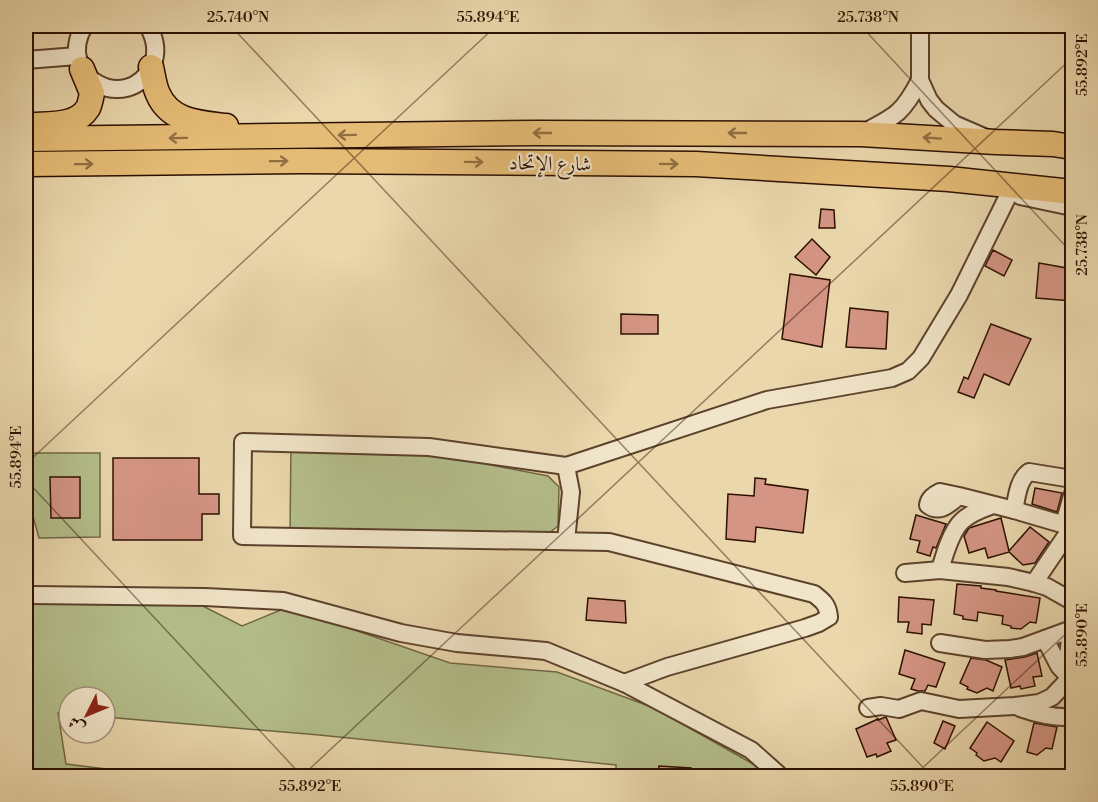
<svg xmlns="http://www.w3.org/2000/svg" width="1098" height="802" font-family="'Libre Bodoni',Amiri,serif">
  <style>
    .green { fill: #b4bf8c; stroke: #706746; stroke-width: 1.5 }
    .building { fill: #d59584; stroke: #2c0f00; stroke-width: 1.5 }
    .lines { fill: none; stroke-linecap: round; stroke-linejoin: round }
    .minor-casing { stroke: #5c412b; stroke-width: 20 }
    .highway-casing { stroke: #2c0f00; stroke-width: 27 }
    .minor { stroke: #f1e5c9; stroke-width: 16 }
    .highway { stroke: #e5bc76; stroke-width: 24 }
    .oneway { stroke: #926e41 }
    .ticks { fill: none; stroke: #2c0f00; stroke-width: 1.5; stroke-opacity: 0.45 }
    .labels { text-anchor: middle; stroke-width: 4.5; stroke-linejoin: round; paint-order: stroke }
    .street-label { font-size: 20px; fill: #2c0f00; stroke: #f1e5c9 }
    .neatline { fill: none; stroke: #2c0f00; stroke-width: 2 }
    .ticks-label { font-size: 15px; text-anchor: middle; fill: #2c0f00 }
  </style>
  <rect width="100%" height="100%" fill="#ead7ac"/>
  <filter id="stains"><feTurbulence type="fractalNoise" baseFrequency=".00333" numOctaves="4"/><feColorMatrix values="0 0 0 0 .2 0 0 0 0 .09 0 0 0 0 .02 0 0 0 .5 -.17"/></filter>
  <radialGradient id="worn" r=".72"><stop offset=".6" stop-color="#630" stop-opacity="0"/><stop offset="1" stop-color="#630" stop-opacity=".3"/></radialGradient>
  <g class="green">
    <polygon points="291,444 440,455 548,476 559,487 558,526 541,539 290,534"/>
    <polygon points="31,453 100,453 100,537 39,538 26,491 26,462"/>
    <polygon points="26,572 27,601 199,604 242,626 288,607 450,663 557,672 654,708 753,764 771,776 616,776 616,765 319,735 105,717 105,697 69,697 69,713 58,713 66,764 163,776 26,776"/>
  </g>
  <g class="building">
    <polygon points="821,209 834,210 835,228 819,228"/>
    <polygon points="812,239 830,257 816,275 795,257"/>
    <polygon points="993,250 1012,260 1004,276 985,266"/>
    <polygon points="1039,263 1072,269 1072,301 1036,298"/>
    <polygon points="790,274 830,280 822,347 782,339"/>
    <polygon points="850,308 888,312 886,349 846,347"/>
    <polygon points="621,314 658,315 658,334 621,334"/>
    <polygon points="991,324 1031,339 1009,385 984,374 974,398 958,392 964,377 968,379"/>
    <polygon points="113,458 199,458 199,494 219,494 219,514 202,514 202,540 113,540"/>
    <polygon points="50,477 80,477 80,518 51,518"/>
    <polygon points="755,478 766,479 765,484 808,490 803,533 756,527 755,542 726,539 728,494 754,496"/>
    <polygon points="1035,488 1062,493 1057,512 1032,504"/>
    <polygon points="916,515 946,524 936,548 933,547 930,556 917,552 920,541 910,539"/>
    <polygon points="1001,518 1009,551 1030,527 1049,542 1035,563 1023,565 1009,552 988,558 985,548 969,553 964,536 969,528"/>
    <polygon points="957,584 981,586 981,588 996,590 996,591 1040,598 1036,623 1030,622 1021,629 1011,628 1011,626 1002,624 1003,616 978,612 977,621 963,619 963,616 954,614"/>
    <polygon points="899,597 934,600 931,625 922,624 922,634 907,632 909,622 898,622"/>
    <polygon points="588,598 625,601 626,623 586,620"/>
    <polygon points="905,650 945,663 936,687 928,685 925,691 918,691 911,689 915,679 899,674"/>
    <polygon points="1037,653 1042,676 1033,677 1035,686 1021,689 1020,686 1011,688 1005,660 1025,657"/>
    <polygon points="971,658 986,660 1002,667 993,691 987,688 977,693 967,689 968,687 960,683"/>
    <polygon points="886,717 896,740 887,743 891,751 877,757 876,754 867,757 856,729 878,719 878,720"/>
    <polygon points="943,721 955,726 945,749 934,743"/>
    <polygon points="987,722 1014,741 1001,762 995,758 984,761 976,755 977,753 970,748"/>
    <polygon points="1034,723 1057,727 1052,749 1046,748 1037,755 1027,752"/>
    <polygon points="659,766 691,768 691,777 658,777"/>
  </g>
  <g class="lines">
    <defs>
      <g id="minor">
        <path d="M84,26C54,78 128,115 152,66C158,52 155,38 148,26"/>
        <polyline points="920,26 920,80 929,100 936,109 954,124 984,137"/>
        <polyline points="26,60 77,56"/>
        <path d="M863,133C896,116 903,113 920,80"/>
        <polyline points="1020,196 1072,207"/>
        <polyline points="566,466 571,492 566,541"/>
        <path d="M959,496L940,492C934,495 929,498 928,505C940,514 949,504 959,496L1014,510L1072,527"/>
        <path d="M1014,510C1017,497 1018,480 1029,472L1072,479"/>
        <polyline points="1064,524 1072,496"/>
        <path d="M940,570C944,556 951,531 962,521C970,513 982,509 993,505"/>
        <polyline points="905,573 940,570 1008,577 1034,583 1047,587 1072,601"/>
        <polyline points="1034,583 1072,527"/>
        <polyline points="32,595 205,597 283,601 401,633 457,643 546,651 624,683"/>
        <polyline points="1045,639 1059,666 1072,680"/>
        <polyline points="940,643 985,650 1010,649 1023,647 1072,629"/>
        <polyline points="1066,674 1071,630"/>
        <polyline points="868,708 881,706 899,709 921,701 959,709 1014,706 1039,703 1052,697 1070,678"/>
        <path d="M1020,708C1037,714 1055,718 1072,717"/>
        <path d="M779,776L778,774L751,750L624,683L667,667L805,628L819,623L829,617C828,605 823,601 814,594L609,542L242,536L243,442L429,447L566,466L767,400L892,378L908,371L921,358L959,295L1009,194"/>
      </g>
      <g id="highway">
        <path d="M151,67C153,75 154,86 158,94C170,122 200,123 226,126"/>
        <path d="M33,125C51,124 77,126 88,108C90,104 91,98 92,93L82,69"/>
        <polyline points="26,139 536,133 861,134 996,142 1053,144 1072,147"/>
        <polyline points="26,164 303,161 696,164 949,179 1072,192"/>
      </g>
    </defs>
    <use href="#minor" class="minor-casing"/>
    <use href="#highway" class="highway-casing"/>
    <use href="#minor" class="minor"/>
    <use href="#highway" class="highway"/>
  </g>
  <defs><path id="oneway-shaft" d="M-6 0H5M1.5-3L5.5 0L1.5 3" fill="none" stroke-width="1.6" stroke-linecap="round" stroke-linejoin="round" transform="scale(1.5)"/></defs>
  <g class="oneway">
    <use href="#oneway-shaft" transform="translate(542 133) rotate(180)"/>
    <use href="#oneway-shaft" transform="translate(737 133) rotate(-180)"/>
    <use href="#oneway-shaft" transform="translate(347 135) rotate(179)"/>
    <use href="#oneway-shaft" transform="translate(178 138) rotate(179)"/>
    <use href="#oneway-shaft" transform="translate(932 138) rotate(-176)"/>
    <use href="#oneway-shaft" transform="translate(279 161) rotate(-1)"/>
    <use href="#oneway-shaft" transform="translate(474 162) rotate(1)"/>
    <use href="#oneway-shaft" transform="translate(84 164) rotate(-1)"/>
    <use href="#oneway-shaft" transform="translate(669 164) rotate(1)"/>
  </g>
  <path class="ticks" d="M231,26L931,776M861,26L1072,253M26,464L496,26M26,480L302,776M302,776L1072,58M914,776L1072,628"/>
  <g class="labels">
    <g class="street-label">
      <text transform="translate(550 163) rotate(1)" y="7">شارع الإتحاد</text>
    </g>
  </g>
  <rect width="1098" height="802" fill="none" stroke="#ead7ac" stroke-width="66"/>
  <g transform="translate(87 715) rotate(227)"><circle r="28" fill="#f1e5c9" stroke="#a28f79" stroke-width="1.5"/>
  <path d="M0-4.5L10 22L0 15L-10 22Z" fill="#8f2418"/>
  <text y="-9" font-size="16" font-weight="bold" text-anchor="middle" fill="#2c0f00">ش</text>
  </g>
  <rect x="33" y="33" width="1032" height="736" class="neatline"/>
  <g class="ticks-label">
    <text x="238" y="22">25.740°N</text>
    <text x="488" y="22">55.894°E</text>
    <text x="868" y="22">25.738°N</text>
    <text transform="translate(1082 65) rotate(-90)" y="5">55.892°E</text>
    <text transform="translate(1082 245) rotate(-90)" y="5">25.738°N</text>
    <text transform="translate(16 457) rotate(-90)" y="5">55.894°E</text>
    <text transform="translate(1082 635) rotate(-90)" y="5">55.890°E</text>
    <text x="310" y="791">55.892°E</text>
    <text x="922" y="791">55.890°E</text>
  </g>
  <rect width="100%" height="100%" filter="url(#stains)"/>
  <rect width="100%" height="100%" fill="url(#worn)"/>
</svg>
